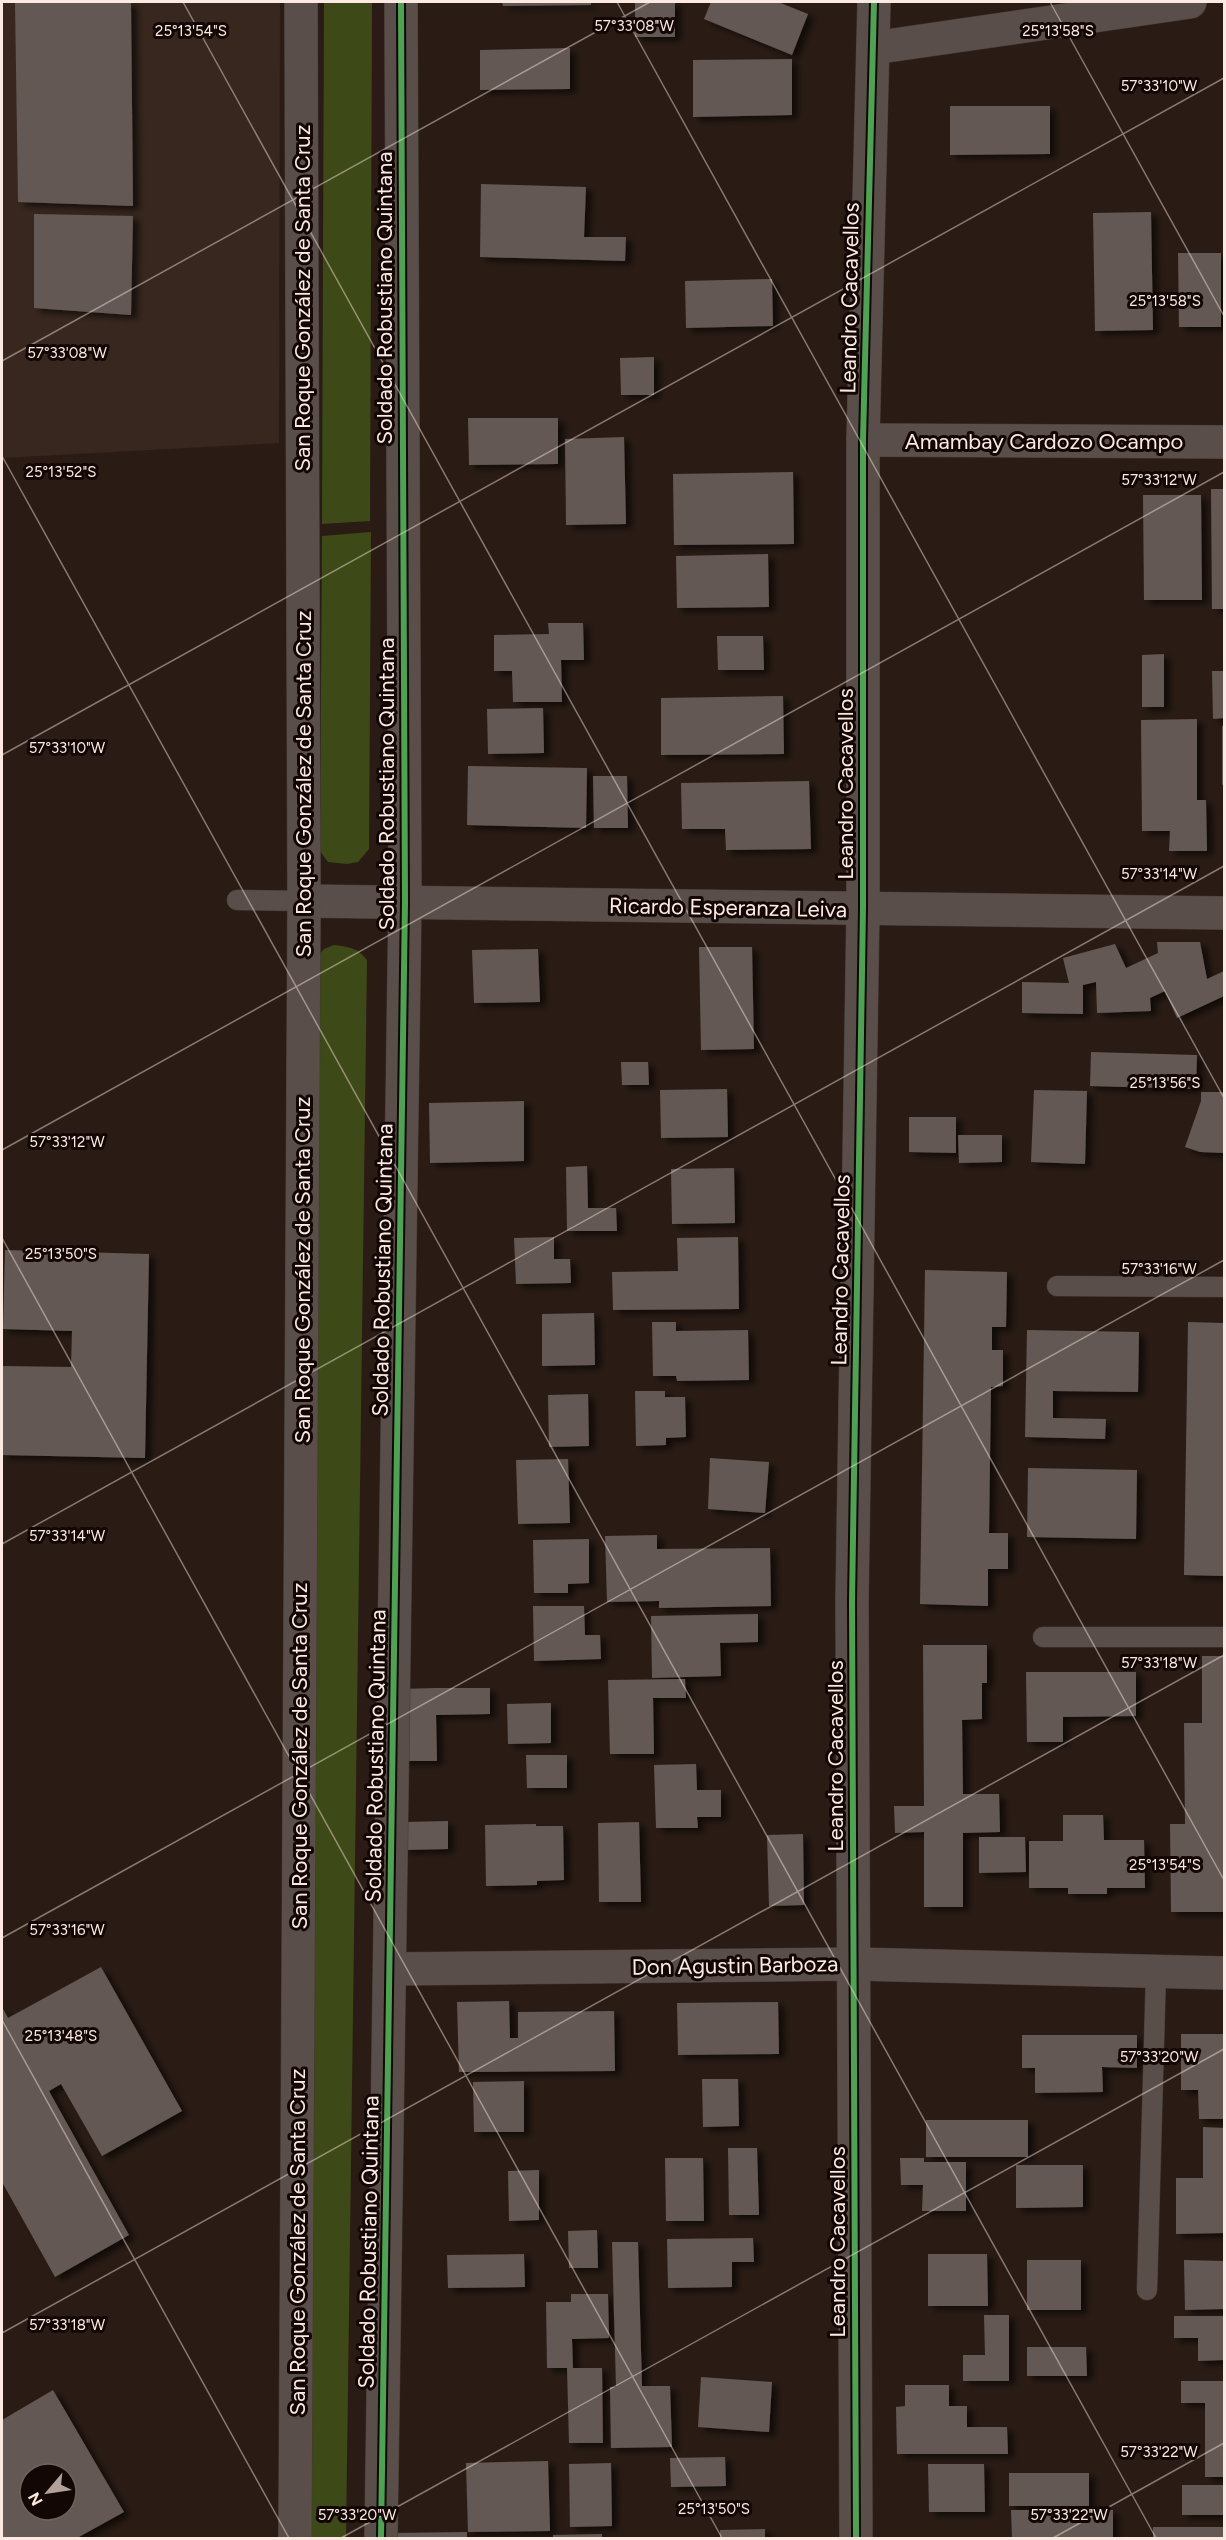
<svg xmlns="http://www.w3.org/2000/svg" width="1226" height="2540" font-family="Figtree,sans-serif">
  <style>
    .industrial { fill: #37271e }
    .green { fill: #3d4a17 }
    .building { fill: #645852; fill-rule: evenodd; filter: url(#shadow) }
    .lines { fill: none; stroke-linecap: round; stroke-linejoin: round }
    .service-casing { stroke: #443934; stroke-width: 21 }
    .minor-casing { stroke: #443934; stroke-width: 34 }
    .tertiary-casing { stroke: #443934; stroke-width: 34 }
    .service { stroke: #5a4e4a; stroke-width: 20 }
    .minor { stroke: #5a4e4a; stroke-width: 33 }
    .tertiary { stroke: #5a4e4a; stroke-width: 33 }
    .cycleway-casing { stroke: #120704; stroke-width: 10 }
    .cycleway { stroke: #4ca352; stroke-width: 6 }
    .ticks { fill: none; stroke: #fce9e1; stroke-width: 1.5; stroke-opacity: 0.45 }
    .labels { text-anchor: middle; stroke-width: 6; stroke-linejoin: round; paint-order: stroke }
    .street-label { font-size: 22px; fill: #fce9e1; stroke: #120704 }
    .ticks-label { font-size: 15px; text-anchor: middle; fill: #fce9e1; stroke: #120704; stroke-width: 6; stroke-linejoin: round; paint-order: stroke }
  </style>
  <defs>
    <filter id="shadow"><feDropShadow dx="6" dy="4" stdDeviation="3" flood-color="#0009"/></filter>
  </defs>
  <rect width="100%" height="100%" fill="#2a1c15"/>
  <polygon class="industrial" points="2,2 280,2 279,443 2,458"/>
  <g class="green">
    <polygon points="324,2 372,2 370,521 322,524"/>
    <polygon points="371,532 369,849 358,862 347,864 328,862 320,851 322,536"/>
    <path d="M334,945C349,947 358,948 367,960L346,2538H308L316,958L324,949Z"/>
  </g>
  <g class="building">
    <polygon points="15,2 131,2 133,206 18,202"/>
    <polygon points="502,2 591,2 591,5 503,6"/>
    <rect x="635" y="2" width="40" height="35"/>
    <polygon points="711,2 778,2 808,14 792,55 704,19"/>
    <polygon points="570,48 570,89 480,90 480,50"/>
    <polygon points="792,59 792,115 693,117 693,60"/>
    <polygon points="950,106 1050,106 1050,154 950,155"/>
    <polygon points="481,184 586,187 584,237 626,237 625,261 480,257"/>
    <polygon points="1151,212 1153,330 1095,331 1093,213"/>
    <polygon points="34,214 133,216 131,315 34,308"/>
    <polygon points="1178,253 1221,253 1221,327 1179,327"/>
    <polygon points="772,279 773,326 686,328 685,281"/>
    <polygon points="654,357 654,395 621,395 620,358"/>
    <polygon points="468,418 558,418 558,464 469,465"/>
    <polygon points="624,437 626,524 566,525 565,439"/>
    <polygon points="793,472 794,544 674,545 673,474"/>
    <polygon points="1211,489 1224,489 1224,609 1212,609"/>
    <polygon points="1143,495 1201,495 1202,600 1144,600"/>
    <polygon points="768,554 769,607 677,608 676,556"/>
    <polygon points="548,623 583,623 584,660 561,660 562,702 513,702 512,671 494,671 494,635 549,634"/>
    <polygon points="717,636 763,636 764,670 718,670"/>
    <polygon points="1164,654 1164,707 1142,707 1142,655"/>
    <polygon points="1212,671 1224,671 1224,718 1213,719"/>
    <polygon points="783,696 784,754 661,755 661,698"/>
    <polygon points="543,708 544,753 488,754 487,709"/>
    <polygon points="1197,719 1197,800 1206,800 1207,851 1169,851 1170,831 1142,831 1141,720"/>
    <polygon points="1222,726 1224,726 1224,784 1222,785"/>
    <polygon points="468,766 587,768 586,828 467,825"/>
    <polygon points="593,776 627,776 628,828 594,828"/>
    <polygon points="809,781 811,849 726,850 725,829 682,829 681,783"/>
    <polygon points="1157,942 1200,942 1207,979 1224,971 1224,996 1177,1018 1165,991 1150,998 1151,1011 1097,1013 1096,982 1083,985 1083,1014 1022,1013 1022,982 1069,983 1063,958 1115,944 1126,968 1158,953"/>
    <polygon points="699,947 752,947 754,1049 701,1050"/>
    <polygon points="538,949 540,1002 474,1003 472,950"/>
    <polygon points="1091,1052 1197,1055 1196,1089 1090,1086"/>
    <polygon points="621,1062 648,1062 649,1085 622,1085"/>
    <polygon points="727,1089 728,1137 661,1138 660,1090"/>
    <polygon points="1034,1090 1087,1091 1085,1164 1031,1162"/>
    <polygon points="1201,1092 1224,1092 1224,1153 1200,1152 1185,1147 1201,1101"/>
    <polygon points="524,1101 524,1161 430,1163 429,1103"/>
    <polygon points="909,1117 956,1117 956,1153 909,1152"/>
    <polygon points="958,1135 1002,1135 1002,1162 959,1163"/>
    <polygon points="587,1166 588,1208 616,1208 617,1231 567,1231 566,1167"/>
    <polygon points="734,1168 735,1223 672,1224 671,1169"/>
    <polygon points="554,1237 554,1259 570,1259 571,1283 516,1284 514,1238"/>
    <polygon points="738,1237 739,1309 613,1310 612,1272 678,1271 677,1238"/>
    <polygon points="5,1250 149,1254 145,1458 2,1455 2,1366 71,1367 72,1331 3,1329"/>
    <polygon points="925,1270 1007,1272 1006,1327 992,1327 992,1350 1003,1350 1003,1386 991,1387 989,1533 1008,1533 1008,1569 988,1569 988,1606 920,1604"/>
    <polygon points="594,1313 595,1365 542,1366 542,1314"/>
    <polygon points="652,1322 676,1322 676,1331 748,1330 749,1380 677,1381 676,1376 653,1376"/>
    <polygon points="1188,1322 1224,1323 1224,1576 1184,1575"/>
    <polygon points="1027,1330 1139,1332 1138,1392 1053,1391 1053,1418 1106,1419 1105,1439 1025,1437"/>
    <polygon points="635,1391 665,1391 665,1397 685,1397 686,1437 666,1438 666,1445 636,1446"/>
    <polygon points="588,1394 589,1446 549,1447 548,1395"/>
    <polygon points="710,1458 769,1462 765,1513 708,1509"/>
    <polygon points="568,1459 570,1523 518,1524 516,1460"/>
    <polygon points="1028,1468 1137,1470 1136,1539 1027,1537"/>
    <polygon points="657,1535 657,1549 770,1548 771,1606 659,1608 659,1601 607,1602 605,1536"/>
    <polygon points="589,1539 589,1583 568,1584 568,1593 534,1593 533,1540"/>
    <polygon points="533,1606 584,1606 585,1635 600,1635 601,1659 534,1661"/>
    <polygon points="758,1614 758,1642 720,1643 721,1676 652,1678 651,1616"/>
    <polygon points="923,1645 987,1645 987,1683 982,1683 982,1719 962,1720 963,1794 999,1794 1000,1832 963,1833 963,1907 924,1907 924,1832 895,1833 894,1806 924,1806"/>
    <polygon points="1202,1656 1224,1656 1224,1912 1171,1912 1170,1824 1185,1824 1184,1723 1202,1723"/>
    <polygon points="1026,1672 1136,1672 1136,1716 1063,1717 1063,1742 1027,1742"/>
    <polygon points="685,1679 686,1698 653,1698 654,1754 610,1754 608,1680"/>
    <polygon points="436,1688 490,1688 490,1714 436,1715 437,1761 402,1761 401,1689"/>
    <polygon points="551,1703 551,1743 508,1744 507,1704"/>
    <polygon points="526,1755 567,1755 567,1788 527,1788"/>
    <polygon points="696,1764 697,1790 721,1790 721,1817 697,1817 698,1828 656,1828 654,1765"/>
    <polygon points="1063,1815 1103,1815 1104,1840 1144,1840 1145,1888 1107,1888 1107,1894 1068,1894 1068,1888 1029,1888 1029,1841 1063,1841"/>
    <polygon points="448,1821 448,1849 404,1850 404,1822"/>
    <polygon points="639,1822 641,1902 599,1902 598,1823"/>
    <polygon points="536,1824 536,1826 563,1826 564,1880 537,1881 537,1885 486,1886 485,1825"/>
    <polygon points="803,1834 804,1905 769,1906 767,1835"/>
    <polygon points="979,1837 1025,1837 1026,1872 979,1873"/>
    <polygon points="101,1967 182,2111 102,2156 61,2084 49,2091 129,2235 55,2277 2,2182 2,2007 8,2018"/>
    <polygon points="509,2001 510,2038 518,2038 518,2012 614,2011 615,2071 459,2072 457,2002"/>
    <polygon points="778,2002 779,2054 678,2055 677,2003"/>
    <polygon points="1181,2034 1224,2034 1224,2119 1199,2119 1198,2090 1181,2090"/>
    <polygon points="1022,2035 1137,2035 1137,2068 1102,2067 1103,2092 1035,2093 1035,2068 1022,2068"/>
    <polygon points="702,2079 738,2079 739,2126 703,2127"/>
    <polygon points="524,2081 524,2132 474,2132 473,2082"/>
    <rect x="926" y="2120" width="102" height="37"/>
    <polygon points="1203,2127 1224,2128 1224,2233 1176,2234 1176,2178 1203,2178"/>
    <polygon points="728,2148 757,2148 759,2215 729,2215"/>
    <polygon points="665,2158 703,2158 704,2221 666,2221"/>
    <polygon points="900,2158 924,2158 924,2162 966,2162 966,2211 922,2211 923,2185 901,2185"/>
    <polygon points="1016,2165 1083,2165 1083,2207 1016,2208"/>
    <polygon points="539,2170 539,2220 509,2221 508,2171"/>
    <polygon points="597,2230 598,2268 569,2268 568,2231"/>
    <polygon points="753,2238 754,2262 732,2262 732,2287 668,2288 667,2239"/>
    <polygon points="612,2242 638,2242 642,2386 670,2386 672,2447 611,2448 610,2387 616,2387"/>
    <polygon points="524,2254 525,2287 448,2288 447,2255"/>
    <polygon points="928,2254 987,2254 988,2306 928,2306"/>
    <rect x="1027" y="2260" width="54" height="50"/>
    <polygon points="1184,2260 1224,2261 1224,2309 1185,2310"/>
    <polygon points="571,2294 608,2294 609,2338 572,2339 573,2368 602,2368 603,2443 569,2443 567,2368 547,2368 546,2302 571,2302"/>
    <polygon points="984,2315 1009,2315 1009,2381 963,2381 963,2355 985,2355"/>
    <polygon points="1174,2316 1224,2316 1224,2360 1198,2361 1198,2338 1174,2338"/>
    <polygon points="1027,2347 1086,2347 1087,2376 1027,2376"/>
    <polygon points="701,2377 772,2382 769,2432 698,2427"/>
    <polygon points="1181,2381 1224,2381 1224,2477 1205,2477 1205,2403 1181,2403"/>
    <polygon points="905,2385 949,2385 949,2406 967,2406 967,2427 1007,2427 1008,2454 897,2454 896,2407 905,2406"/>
    <path d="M53,2390L124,2512L77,2538H2V2420ZM30,2474H66V2510H30Z"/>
    <polygon points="725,2457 726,2486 671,2487 670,2458"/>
    <polygon points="548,2461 550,2531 468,2532 466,2463"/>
    <polygon points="611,2463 612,2526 570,2527 569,2464"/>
    <polygon points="928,2464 984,2464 985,2512 929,2512"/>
    <rect x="1009" y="2473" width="80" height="33"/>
    <rect x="1182" y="2485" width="42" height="30"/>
    <polygon points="1011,2510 1113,2510 1113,2538 1012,2538"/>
    <rect x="1153" y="2527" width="71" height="11"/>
    <polygon points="765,2529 765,2538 720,2538 720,2530"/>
    <polygon points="467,2532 467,2538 392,2538 392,2533"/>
    <polygon points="602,2534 602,2538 553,2538 553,2535"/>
  </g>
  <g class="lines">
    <defs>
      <g id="service">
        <polyline points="237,900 304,901"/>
        <polyline points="1057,1286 1224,1287"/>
        <polyline points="1043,1637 1224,1637"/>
        <polyline points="1147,2290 1156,1972"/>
      </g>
      <g id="minor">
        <polyline points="873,48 1190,2"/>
        <polyline points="863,440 1224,442"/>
        <polyline points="304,901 1224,913"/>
        <polyline points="390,1969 855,1964 1224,1973"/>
        <polyline points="856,2538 852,1601 863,908 863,440 874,2"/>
      </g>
      <g id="tertiary">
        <polyline points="295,2538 304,901 301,2"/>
        <polyline points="381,2538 405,902 401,2"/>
      </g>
    </defs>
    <use href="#service" class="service-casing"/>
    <use href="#minor" class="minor-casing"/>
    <use href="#tertiary" class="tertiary-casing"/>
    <use href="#service" class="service"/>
    <use href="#minor" class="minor"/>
    <use href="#tertiary" class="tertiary"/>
    <defs>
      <g id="cycleway">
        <polyline points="381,2538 405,902 401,2"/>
        <polyline points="856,2538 852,1601 863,908 863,440 874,2"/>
      </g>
    </defs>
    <use href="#cycleway" class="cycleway-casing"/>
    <use href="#cycleway" class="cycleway"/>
  </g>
  <path class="ticks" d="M183,2L1224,1880M617,2L1224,1098M1050,2L1224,316M2,361L650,2M2,456L1156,2538M2,755L1224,78M2,1150L1224,472M2,1238L722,2538M2,1544L1224,866M2,1938L1224,1260M2,2020L289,2538M2,2333L1224,1655M341,2538L1224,2049M1053,2538L1224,2443"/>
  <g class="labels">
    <g class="street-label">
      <text transform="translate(302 298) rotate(-90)" y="8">San Roque González de Santa Cruz</text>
      <text transform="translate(384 298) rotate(-90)" y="8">Soldado Robustiano Quintana</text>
      <text transform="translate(849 298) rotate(-89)" y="8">Leandro Cacavellos</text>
      <text x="1044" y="449">Amambay Cardozo Ocampo</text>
      <text transform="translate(303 784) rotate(-90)" y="8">San Roque González de Santa Cruz</text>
      <text transform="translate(386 784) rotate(-90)" y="8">Soldado Robustiano Quintana</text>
      <text transform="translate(845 784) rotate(-90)" y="8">Leandro Cacavellos</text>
      <text transform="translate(728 907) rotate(1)" y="8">Ricardo Esperanza Leiva</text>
      <text transform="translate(302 1270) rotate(-90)" y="8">San Roque González de Santa Cruz</text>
      <text transform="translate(382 1270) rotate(-89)" y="8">Soldado Robustiano Quintana</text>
      <text transform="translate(840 1270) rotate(-89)" y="8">Leandro Cacavellos</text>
      <text transform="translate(299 1756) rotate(-90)" y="8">San Roque González de Santa Cruz</text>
      <text transform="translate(375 1756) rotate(-89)" y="8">Soldado Robustiano Quintana</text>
      <text transform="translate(835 1756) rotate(-90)" y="8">Leandro Cacavellos</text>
      <text transform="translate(735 1965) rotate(-1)" y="8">Don Agustin Barboza</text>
      <text transform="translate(297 2242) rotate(-90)" y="8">San Roque González de Santa Cruz</text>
      <text transform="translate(368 2242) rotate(-89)" y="8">Soldado Robustiano Quintana</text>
      <text transform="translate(837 2242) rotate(-90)" y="8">Leandro Cacavellos</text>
    </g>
  </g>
  <g class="ticks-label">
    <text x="634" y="31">57°33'08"W</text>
    <text x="191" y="36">25°13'54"S</text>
    <text x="1058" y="36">25°13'58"S</text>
    <text x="1159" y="91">57°33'10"W</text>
    <text x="1165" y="306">25°13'58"S</text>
    <text x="67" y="358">57°33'08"W</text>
    <text x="61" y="477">25°13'52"S</text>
    <text x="1159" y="485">57°33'12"W</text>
    <text x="67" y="753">57°33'10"W</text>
    <text x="1159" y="879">57°33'14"W</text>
    <text x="1165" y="1088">25°13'56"S</text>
    <text x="67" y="1147">57°33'12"W</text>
    <text x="61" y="1259">25°13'50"S</text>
    <text x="1159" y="1274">57°33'16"W</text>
    <text x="67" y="1541">57°33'14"W</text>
    <text x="1159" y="1668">57°33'18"W</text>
    <text x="1165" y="1870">25°13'54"S</text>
    <text x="67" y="1935">57°33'16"W</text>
    <text x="61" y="2041">25°13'48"S</text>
    <text x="1159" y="2062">57°33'20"W</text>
    <text x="67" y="2330">57°33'18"W</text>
    <text x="1159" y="2457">57°33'22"W</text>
    <text x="714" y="2514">25°13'50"S</text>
    <text x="357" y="2520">57°33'20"W</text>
    <text x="1069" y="2520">57°33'22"W</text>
  </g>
  <rect width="1226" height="2540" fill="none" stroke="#fce9e1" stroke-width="6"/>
  <g transform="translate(48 2492) rotate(241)"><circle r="28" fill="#120704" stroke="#70615c" stroke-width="1.5"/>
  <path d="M0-4.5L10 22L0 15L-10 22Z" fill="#b2a19a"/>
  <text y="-9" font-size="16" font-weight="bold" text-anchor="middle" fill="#fce9e1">N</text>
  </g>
</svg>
